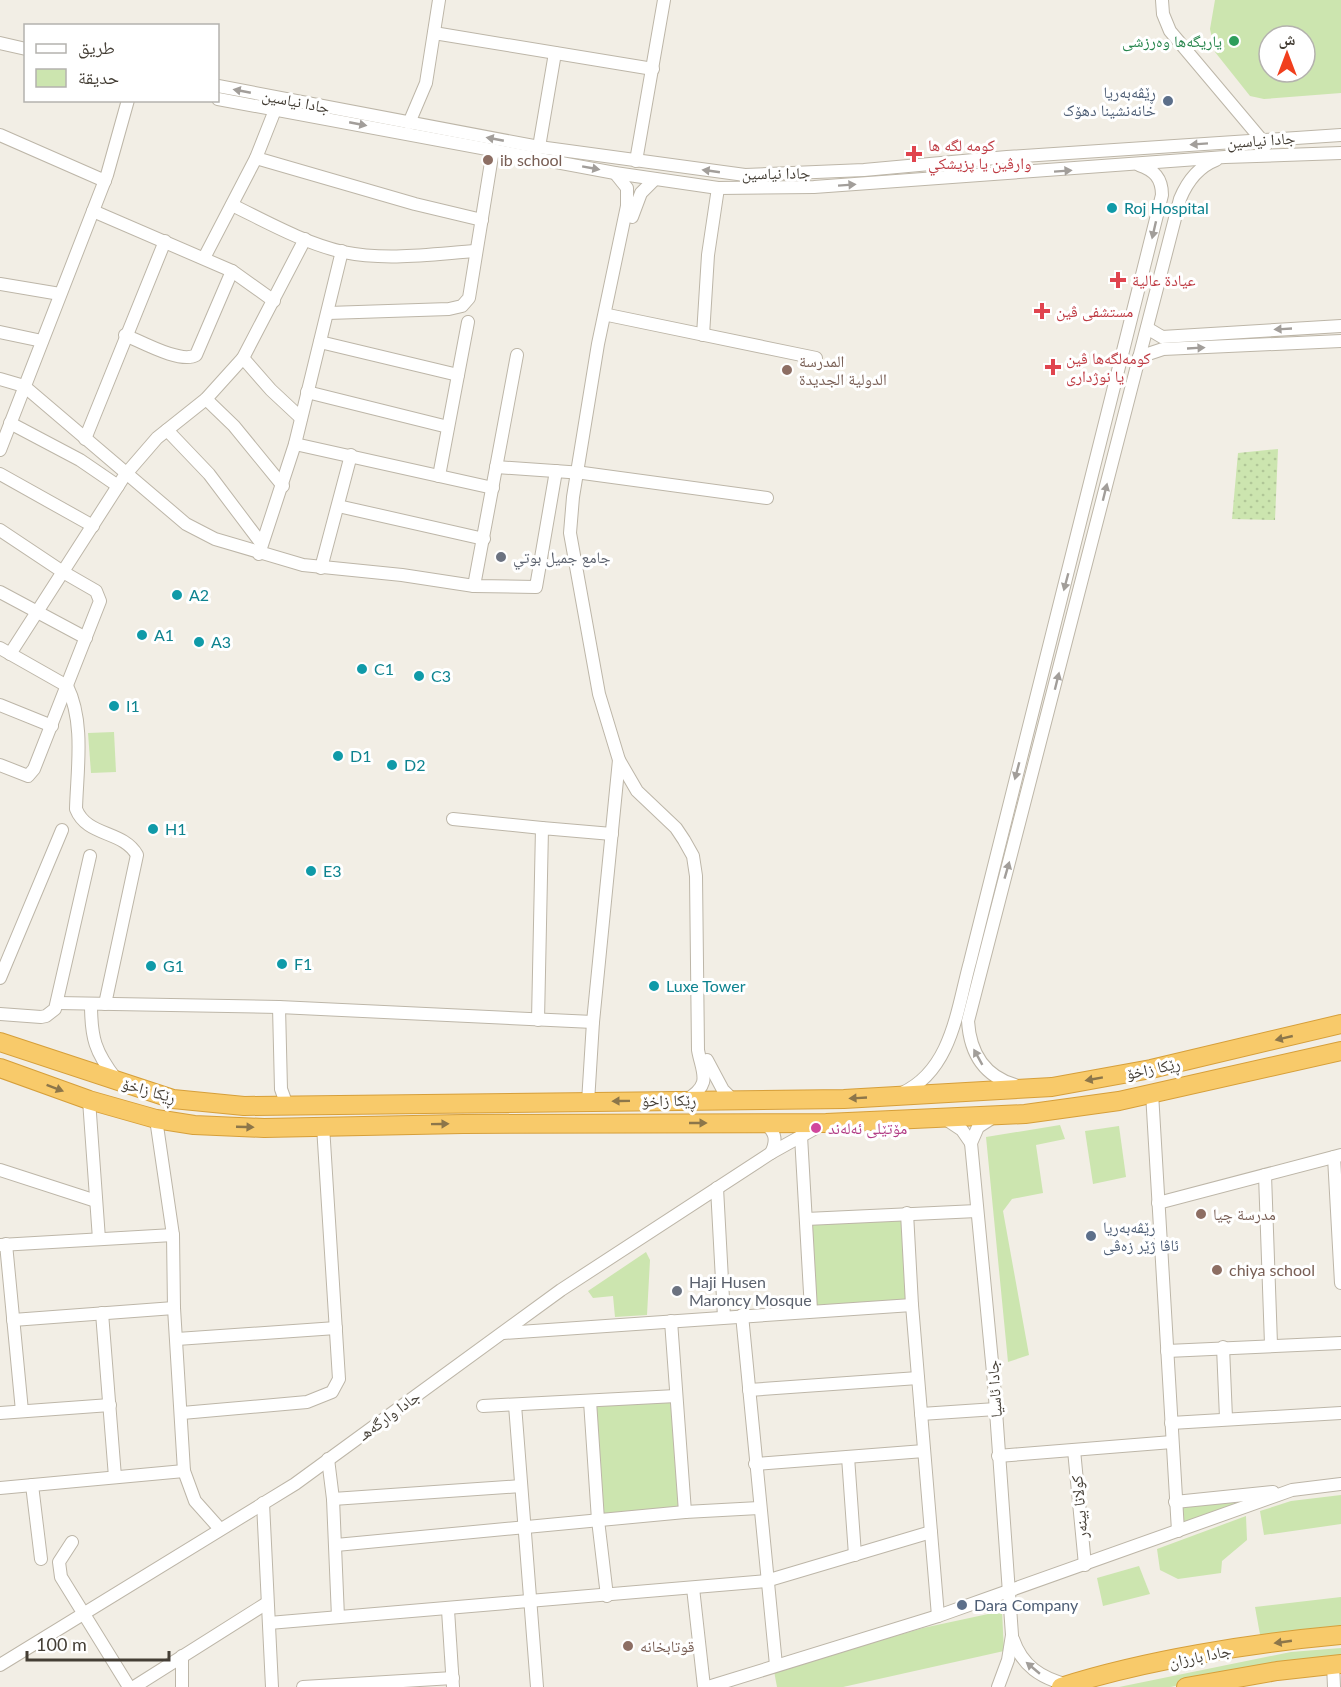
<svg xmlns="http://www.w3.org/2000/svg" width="1341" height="1687" font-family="Lato,'Noto Naskh Arabic',sans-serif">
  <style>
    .grass { fill: url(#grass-dots) }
    .green { fill: #cce5af; fill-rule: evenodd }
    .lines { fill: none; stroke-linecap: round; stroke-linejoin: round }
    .minor-casing { stroke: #bdb6a8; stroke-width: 14 }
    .highway-casing { stroke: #d69f3a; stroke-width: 20 }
    .minor { stroke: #fff; stroke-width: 12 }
    .highway { stroke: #f8ca6a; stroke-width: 18 }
    .oneway { fill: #a29e9a }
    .oneway2 { fill: #8c764a }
    .leisure-dot { fill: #2e9e5b; stroke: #fff; stroke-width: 2 }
    .service-dot { fill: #5c6f8a; stroke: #fff; stroke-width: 2 }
    .health-dot { fill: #e0444e; stroke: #fff; stroke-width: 2 }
    .education-dot { fill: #8d6e63; stroke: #fff; stroke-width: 2 }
    .culture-dot { fill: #0f9aa8; stroke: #fff; stroke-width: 2 }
    .worship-dot { fill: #6b7280; stroke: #fff; stroke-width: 2 }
    .hotel-dot { fill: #d1479c; stroke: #fff; stroke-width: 2 }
    .labels { text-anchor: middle; stroke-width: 6; stroke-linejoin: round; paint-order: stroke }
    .leisure-label { font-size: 16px; fill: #27864d; stroke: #fff; text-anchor: end }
    .service-label { font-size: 16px; fill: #4e5e75; stroke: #fff; text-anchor: start }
    .street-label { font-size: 16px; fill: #443e35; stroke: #fff }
    .health-label { font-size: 16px; fill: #be3a42; stroke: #fff; text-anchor: start }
    .education-label { font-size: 16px; fill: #785e54; stroke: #fff; text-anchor: start }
    .culture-label { font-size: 16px; fill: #0d838f; stroke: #fff; text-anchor: start }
    .worship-label { font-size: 16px; fill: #5b616d; stroke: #fff; text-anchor: start }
    .hotel-label { font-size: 16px; fill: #b23c85; stroke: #fff; text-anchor: start }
  </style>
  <defs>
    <pattern id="grass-dots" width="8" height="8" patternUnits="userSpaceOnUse" patternTransform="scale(1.5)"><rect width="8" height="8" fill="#cce5af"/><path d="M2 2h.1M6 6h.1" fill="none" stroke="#b0c697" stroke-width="1.8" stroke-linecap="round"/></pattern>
  </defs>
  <rect width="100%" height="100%" fill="#f2eee5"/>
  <polygon class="grass" points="1278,449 1275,520 1232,519 1238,453"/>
  <g class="green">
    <path d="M1215,0H1341V93L1264,99L1250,96L1215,52L1210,29ZM1269,36H1305V72H1269Z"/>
    <polygon points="114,732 116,772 91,773 88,733"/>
    <polygon points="1060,1125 1065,1139 1036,1145 1043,1193 1012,1199 1003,1211 1029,1355 1008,1362 986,1137"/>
    <polygon points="1119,1126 1126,1177 1093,1184 1085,1131"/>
    <polygon points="907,1213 912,1305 811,1310 806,1219"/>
    <polygon points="646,1252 650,1260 647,1315 615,1317 613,1296 593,1298 588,1291"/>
    <polygon points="676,1396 685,1512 598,1520 590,1401"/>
    <polygon points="1292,1490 1178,1531 1175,1502"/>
    <polygon points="1341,1495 1341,1524 1264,1535 1260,1511 1291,1501"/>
    <polygon points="1246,1516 1247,1540 1222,1561 1221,1573 1178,1579 1160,1570 1157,1549"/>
    <polygon points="1139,1566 1150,1594 1103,1606 1097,1578"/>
    <polygon points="1341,1597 1341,1632 1261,1640 1255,1607"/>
    <polygon points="1002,1611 1004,1651 843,1687 777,1687 774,1671 923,1628"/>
    <polygon points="1341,1648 1341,1659 1212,1677 1171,1687 1119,1687 1291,1652"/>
  </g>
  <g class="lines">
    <defs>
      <g id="minor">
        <polyline points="1162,0 1163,14 1170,31 1266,145"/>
        <polyline points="434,33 653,69"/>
        <polyline points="0,43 26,49"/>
        <polyline points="218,86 539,147 745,175 864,170 1007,157 1341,135"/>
        <polyline points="218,99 615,173 718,188 814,187 1225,157 1341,153"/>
        <polyline points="409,123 426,83 439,0"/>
        <polyline points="0,135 105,181"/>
        <polyline points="539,147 555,53"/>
        <polyline points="256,158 415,204 482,220"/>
        <polyline points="636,161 664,0"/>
        <path d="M615,173L627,188V206L598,344L573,497L570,533L599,694L619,760L637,791L676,828L684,840L693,856L696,876L698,1050C702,1073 713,1084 686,1100"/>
        <path d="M232,205C267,222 304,243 343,252C386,261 433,254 476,251"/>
        <polyline points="93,211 232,271 274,301"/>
        <polyline points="632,217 641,193 655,179"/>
        <polyline points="204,258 256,158 275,110"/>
        <polyline points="0,284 60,294"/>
        <polyline points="328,313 449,309 462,306 469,298 493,150"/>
        <polyline points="608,315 816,358"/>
        <polyline points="1147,328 1162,337 1341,326"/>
        <polyline points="0,332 42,341"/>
        <path d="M125,335C142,342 181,364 196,355L232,271"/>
        <polyline points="703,335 708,255 718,188"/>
        <polyline points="320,342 458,375"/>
        <polyline points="1139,357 1163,349 1341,341"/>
        <polyline points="243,358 271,390 301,418"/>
        <polyline points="0,379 24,386 186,524 215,539 303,565 402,575 474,586 536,587 556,471"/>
        <polyline points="307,392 448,427"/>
        <polyline points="206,399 234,426 283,486"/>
        <polyline points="10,423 80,460 118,486"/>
        <polyline points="167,430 209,474 261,543"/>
        <polyline points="85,439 165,241"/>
        <polyline points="295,444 493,488"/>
        <polyline points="0,450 107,175 128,100"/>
        <polyline points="496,467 583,473 767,498"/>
        <polyline points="0,474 93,526"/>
        <polyline points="439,476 468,322"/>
        <polyline points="338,506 484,539"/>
        <polyline points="0,530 63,572 96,591 100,601 34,769 28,776 0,765"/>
        <polyline points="259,554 295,444 342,251"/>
        <polyline points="321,568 351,455"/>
        <polyline points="474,586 517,355"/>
        <polyline points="0,592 86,638"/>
        <path d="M0,648L67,686C85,722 77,770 76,809C87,837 123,830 137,855L105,1004"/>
        <polyline points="10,654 125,475 157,438 206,399 243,358 305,239"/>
        <polyline points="0,705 52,726"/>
        <polyline points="453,819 542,828"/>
        <polyline points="0,978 62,830"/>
        <polyline points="57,1003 279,1007 593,1022"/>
        <path d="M91,1004C91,1038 95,1052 116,1079"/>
        <polyline points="279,1007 281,1089 285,1100 291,1105"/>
        <polyline points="0,1014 41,1017 46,1016 55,1009 90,856"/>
        <polyline points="538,1020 542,828 612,834"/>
        <polyline points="707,1060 723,1090 732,1099"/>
        <path d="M1015,1085C984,1076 970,1053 968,1021L1180,199C1187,182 1198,167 1216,160"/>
        <path d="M902,1093C952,1070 957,1009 970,962L1162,195C1162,178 1154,170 1139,165"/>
        <polyline points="1152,1093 1178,1531"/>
        <polyline points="89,1100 99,1239"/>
        <polyline points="588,1102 593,1022 619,760"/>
        <polyline points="944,1118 962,1130 971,1143"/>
        <polyline points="992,1118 978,1127 971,1143 994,1383 1012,1635 1008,1660 998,1687"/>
        <polyline points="156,1119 173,1235 174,1308 184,1471 195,1501 220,1529"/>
        <path d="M762,1122C775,1130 778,1139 771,1153"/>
        <polyline points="801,1136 811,1310"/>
        <polyline points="1334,1157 1341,1283"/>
        <polyline points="0,1170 96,1201"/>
        <polyline points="1265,1175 1271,1344"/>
        <polyline points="717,1188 724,1317"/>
        <polyline points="1158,1203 1341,1155"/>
        <polyline points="907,1213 912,1305 938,1616"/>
        <polyline points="806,1219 977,1211"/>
        <polyline points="6,1244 22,1411"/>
        <polyline points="0,1245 173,1235"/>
        <polyline points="102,1313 115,1477"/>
        <polyline points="742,1315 776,1665"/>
        <polyline points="13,1320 174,1308"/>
        <polyline points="671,1321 685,1512"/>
        <polyline points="503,1333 912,1305"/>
        <polyline points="177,1339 336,1328"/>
        <polyline points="1223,1347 1226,1418"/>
        <polyline points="1167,1351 1341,1343"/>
        <polyline points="749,1390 918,1378"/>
        <polyline points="590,1401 598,1520 607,1596"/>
        <polyline points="515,1405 537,1687"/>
        <polyline points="483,1406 676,1396"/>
        <polyline points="0,1413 110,1405"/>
        <polyline points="182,1413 307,1402 332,1392 339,1379 323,1126"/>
        <polyline points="921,1414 996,1409"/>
        <polyline points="1171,1423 1341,1413"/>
        <polyline points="1074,1450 1085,1565"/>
        <polyline points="998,1456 1172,1442"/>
        <polyline points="848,1457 855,1555"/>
        <polyline points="328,1459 333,1499 338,1617"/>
        <polyline points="755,1464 924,1451"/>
        <polyline points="32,1485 41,1559"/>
        <polyline points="0,1488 184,1471"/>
        <polyline points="333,1499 521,1486"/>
        <polyline points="1175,1502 1273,1492"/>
        <polyline points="263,1503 272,1687"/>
        <polyline points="72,1542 59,1562 61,1577 129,1687"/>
        <polyline points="336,1545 685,1512 759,1508"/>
        <polyline points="693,1588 704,1687"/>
        <polyline points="448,1610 453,1687"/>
        <polyline points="269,1623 766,1581 931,1532"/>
        <path d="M1013,1639C1022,1666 1041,1678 1068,1685"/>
        <polyline points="182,1656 182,1687"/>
        <polyline points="1333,1664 1334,1687"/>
        <polyline points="0,1665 295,1484 561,1290 771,1153 823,1124"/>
        <polyline points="134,1687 267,1603"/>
        <polyline points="303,1687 453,1678"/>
        <polyline points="708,1687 938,1616 1292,1490 1341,1484"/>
      </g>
      <g id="highway">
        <polyline points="0,1042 173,1099 244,1106 844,1099 1052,1087 1151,1069 1341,1024"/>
        <polyline points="0,1068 89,1100 156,1119 194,1125 264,1128 463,1124 826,1123 1025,1114 1119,1101 1341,1051"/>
        <path d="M1061,1687C1145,1660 1253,1643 1341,1635"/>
        <polyline points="1186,1687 1277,1671 1341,1664"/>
      </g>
    </defs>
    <use href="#minor" class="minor-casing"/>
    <use href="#highway" class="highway-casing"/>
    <use href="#minor" class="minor"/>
    <use href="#highway" class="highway"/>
  </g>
  <defs><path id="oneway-solid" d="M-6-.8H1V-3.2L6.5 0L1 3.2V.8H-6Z" transform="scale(1.5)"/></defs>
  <g class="oneway">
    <use href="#oneway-solid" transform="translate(242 91) rotate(-169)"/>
    <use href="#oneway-solid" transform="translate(358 124) rotate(11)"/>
    <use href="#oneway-solid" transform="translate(495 139) rotate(-169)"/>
    <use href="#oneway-solid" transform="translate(1199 144) rotate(176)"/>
    <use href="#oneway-solid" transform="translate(591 168) rotate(10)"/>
    <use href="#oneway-solid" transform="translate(711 171) rotate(-172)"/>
    <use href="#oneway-solid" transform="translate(1063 171) rotate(-4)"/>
    <use href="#oneway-solid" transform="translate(847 185) rotate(-4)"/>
    <use href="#oneway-solid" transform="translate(1154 230) rotate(103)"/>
    <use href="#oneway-solid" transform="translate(1283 329) rotate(177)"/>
    <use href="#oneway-solid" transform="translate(1196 348) rotate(-3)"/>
    <use href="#oneway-solid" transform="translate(1105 492) rotate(-76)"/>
    <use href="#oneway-solid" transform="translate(1066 582) rotate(105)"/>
    <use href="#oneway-solid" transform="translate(1057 681) rotate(-76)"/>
    <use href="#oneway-solid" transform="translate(1017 771) rotate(105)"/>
    <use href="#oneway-solid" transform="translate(1007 870) rotate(-74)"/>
    <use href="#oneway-solid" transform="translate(978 1057) rotate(-119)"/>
    <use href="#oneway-solid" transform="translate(1033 1668) rotate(-140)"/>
  </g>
  <g class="oneway2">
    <use href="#oneway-solid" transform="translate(1284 1038) rotate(167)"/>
    <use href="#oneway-solid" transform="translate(1094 1079) rotate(170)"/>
    <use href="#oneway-solid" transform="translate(55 1088) rotate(21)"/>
    <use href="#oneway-solid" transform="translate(858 1098) rotate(177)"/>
    <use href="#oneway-solid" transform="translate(621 1101) rotate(179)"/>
    <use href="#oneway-solid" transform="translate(698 1123)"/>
    <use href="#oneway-solid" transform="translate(440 1124) rotate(-1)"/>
    <use href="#oneway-solid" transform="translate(245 1127) rotate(2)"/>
    <use href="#oneway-solid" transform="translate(1283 1642) rotate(172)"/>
  </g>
  <circle class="leisure-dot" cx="1234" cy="41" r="6"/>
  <g class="service-dot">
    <circle cx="1168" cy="101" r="6"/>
    <circle cx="1091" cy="1236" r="6"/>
    <circle cx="962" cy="1605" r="6"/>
  </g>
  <g class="health-dot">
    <path d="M911 145h6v6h6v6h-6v6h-6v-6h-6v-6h6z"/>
    <path d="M1115 271h6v6h6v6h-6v6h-6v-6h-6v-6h6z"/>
    <path d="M1039 302h6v6h6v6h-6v6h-6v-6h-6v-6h6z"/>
    <path d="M1050 358h6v6h6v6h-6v6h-6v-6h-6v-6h6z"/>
  </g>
  <g class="education-dot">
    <circle cx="488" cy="160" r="6"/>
    <circle cx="787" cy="370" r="6"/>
    <circle cx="1201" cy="1214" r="6"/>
    <circle cx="1217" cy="1270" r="6"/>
    <circle cx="628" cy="1646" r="6"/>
  </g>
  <g class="culture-dot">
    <circle cx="1112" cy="208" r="6"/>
    <circle cx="177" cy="595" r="6"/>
    <circle cx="142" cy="635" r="6"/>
    <circle cx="199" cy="642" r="6"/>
    <circle cx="362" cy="669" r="6"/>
    <circle cx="419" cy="676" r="6"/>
    <circle cx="114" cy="706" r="6"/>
    <circle cx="338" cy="756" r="6"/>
    <circle cx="392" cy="765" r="6"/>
    <circle cx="153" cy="829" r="6"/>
    <circle cx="311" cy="871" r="6"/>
    <circle cx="282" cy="964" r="6"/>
    <circle cx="151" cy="966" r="6"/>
    <circle cx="654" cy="986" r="6"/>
  </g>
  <g class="worship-dot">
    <circle cx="501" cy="557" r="6"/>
    <circle cx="677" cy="1291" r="6"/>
  </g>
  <circle class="hotel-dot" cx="816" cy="1128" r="6"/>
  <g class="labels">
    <g class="leisure-label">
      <text x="1222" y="47">ياريگەها وەرزشی</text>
    </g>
    <g class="service-label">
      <text x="1156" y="98" text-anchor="end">ڕێڤه‌به‌ریا<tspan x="1156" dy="18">خانەنشينا دهۆک</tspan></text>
      <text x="1103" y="1233">رێڤەبەریا<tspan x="1103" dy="18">ئاڤا ژێر زەڤی</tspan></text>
      <text x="974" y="1611">Dara Company</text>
    </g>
    <g class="street-label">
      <text transform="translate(296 101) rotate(11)" y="6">جادا نیاسین</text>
      <text transform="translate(1261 140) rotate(-4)" y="6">جادا نیاسین</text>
      <text transform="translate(776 173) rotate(-1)" y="6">جادا نیاسین</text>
      <text transform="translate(1153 1068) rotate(-12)" y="6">ڕێکا زاخۆ</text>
      <text transform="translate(149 1090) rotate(16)" y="6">ڕێکا زاخۆ</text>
      <text transform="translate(669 1100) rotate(-1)" y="6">ڕێکا زاخۆ</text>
      <text transform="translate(994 1389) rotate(-94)" y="6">جادا ئاسيا</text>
      <text transform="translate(389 1415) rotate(-36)" y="6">جادا وارگه‌هـ</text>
      <text transform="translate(1079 1507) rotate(-95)" y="6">كولانا بینه‌ر</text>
      <text transform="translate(1200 1656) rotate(-11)" y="6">جادا بارزان</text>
    </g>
    <g class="health-label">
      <text x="928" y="151">كومه لگه ها<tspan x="928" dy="18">وارڤين يا پزيشكي</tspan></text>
      <text x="1132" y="286">عيادة عالية</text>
      <text x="1056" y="317">مستشفى ڤين</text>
      <text x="1066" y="364">کومەلگەها ڤین<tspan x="1066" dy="18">یا نوژداری</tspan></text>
    </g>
    <g class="education-label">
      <text x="500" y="166">ib school</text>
      <text x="799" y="367">المدرسة<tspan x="799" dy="18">الدولية الجديدة</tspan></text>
      <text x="1213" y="1220">مدرسة چيا</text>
      <text x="1229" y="1276">chiya school</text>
      <text x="640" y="1652">قوتابخانه</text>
    </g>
    <g class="culture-label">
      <text x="1124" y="214">Roj Hospital</text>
      <text x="189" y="601">A2</text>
      <text x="154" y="641">A1</text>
      <text x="211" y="648">A3</text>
      <text x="374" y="675">C1</text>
      <text x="431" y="682">C3</text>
      <text x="126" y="712">I1</text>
      <text x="350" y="762">D1</text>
      <text x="404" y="771">D2</text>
      <text x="165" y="835">H1</text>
      <text x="323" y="877">E3</text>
      <text x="294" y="970">F1</text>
      <text x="163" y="972">G1</text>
      <text x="666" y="992">Luxe Tower</text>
    </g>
    <g class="worship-label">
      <text x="513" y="563">جامع جميل بوتي</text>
      <text x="689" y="1288">Haji Husen<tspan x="689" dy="18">Maroncy Mosque</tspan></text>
    </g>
    <g class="hotel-label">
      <text x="828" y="1134">مۆتێلی ئەلەند</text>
    </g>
  </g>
  <rect x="24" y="24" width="195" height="78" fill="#ffffff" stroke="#b4b2ae" stroke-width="1.5"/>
  <rect x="36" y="44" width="30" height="9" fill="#ffffff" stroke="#b4b2ae" stroke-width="1.5"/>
  <text x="78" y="54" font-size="18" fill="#443e35">طريق</text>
  <rect x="36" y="69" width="30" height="18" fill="#cce5af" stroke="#b4b2ae" stroke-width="1.5"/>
  <text x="78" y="84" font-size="18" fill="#443e35">حديقة</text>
  <g transform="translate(1287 54)"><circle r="28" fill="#ffffff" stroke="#b4b2ae" stroke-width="1.5"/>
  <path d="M0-4.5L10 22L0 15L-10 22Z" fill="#f13f1d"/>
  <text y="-9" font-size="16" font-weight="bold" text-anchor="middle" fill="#443e35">ش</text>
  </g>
  <path d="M27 1651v9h142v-9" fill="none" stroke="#443e35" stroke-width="3"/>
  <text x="36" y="1651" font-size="18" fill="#443e35" stroke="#ffffff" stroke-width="4.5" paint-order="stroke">100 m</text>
</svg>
